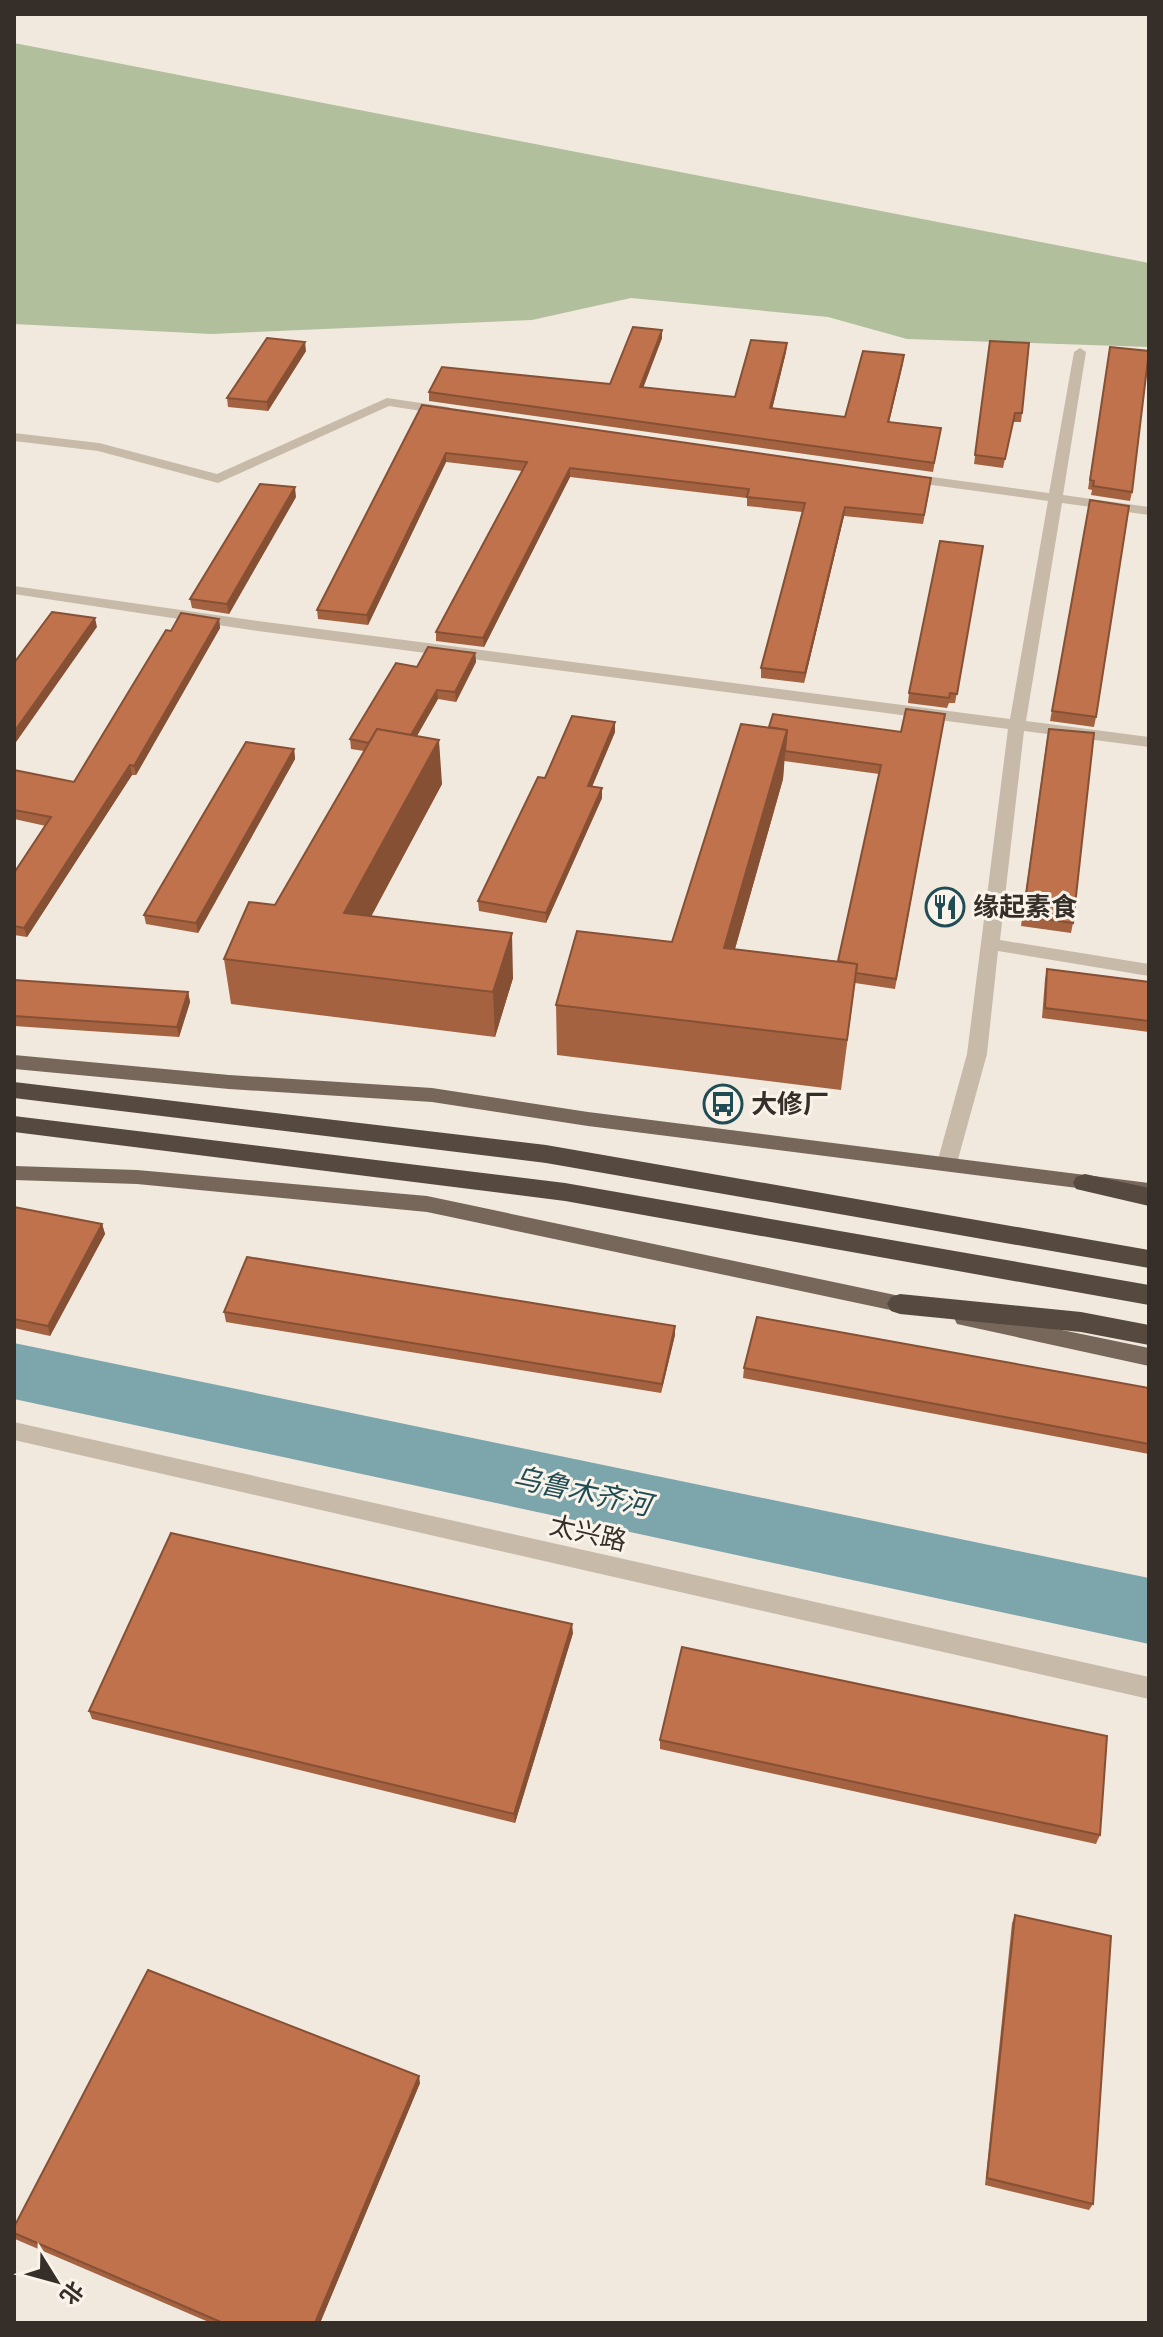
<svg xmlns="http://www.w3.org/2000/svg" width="1163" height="2337" font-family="'Varela Round','Noto Sans SC',sans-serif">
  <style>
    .green { fill: #b1bf9d }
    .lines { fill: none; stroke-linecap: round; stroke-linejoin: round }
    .river { fill: #7da6ac; fill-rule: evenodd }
    .minor { fill: #c8baa9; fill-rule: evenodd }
    .major { fill: #77665a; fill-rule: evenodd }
    .highway { fill: #564940; fill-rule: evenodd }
    .wall { fill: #a46241; fill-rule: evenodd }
    .shaded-wall { fill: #865035 }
    .building { fill: #bf724c; stroke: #865035; stroke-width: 2 }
    .labels { text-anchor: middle; stroke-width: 6; stroke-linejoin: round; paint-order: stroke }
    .poi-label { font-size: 26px; font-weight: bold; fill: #362e29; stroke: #f9f3e9; text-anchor: start }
    .street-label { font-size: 26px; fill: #362e29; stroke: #f9f3e9 }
    .water-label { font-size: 28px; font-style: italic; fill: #204d55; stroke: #f9f3e9 }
  </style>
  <rect width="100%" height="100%" fill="#f1e9dd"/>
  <polygon class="green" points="14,43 1149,263 1149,347 907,339 828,317 631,298 532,320 211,334 14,324"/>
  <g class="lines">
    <polygon class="river" points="14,1343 1149,1578 1149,1644 14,1399"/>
    <g class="minor">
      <polygon points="1080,348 1086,352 1063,495 1149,507 1149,515 1062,503 1026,721 1149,737 1149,747 1024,731 1000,940 1149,964 1149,976 998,951 987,1054 957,1163 954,1168 940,1168 937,1163 967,1054 1008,729 258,631 14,594 14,586 258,621 1010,719 1048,501 903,481 896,477 903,473 1049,493 1074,352"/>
      <polygon points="387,398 448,407 455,411 448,415 389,406 218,483 98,451 14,441 14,433 99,443 217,474"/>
      <polygon points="14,1422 1149,1677 1149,1699 14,1440"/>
    </g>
    <g class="major">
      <polygon points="14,1055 229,1075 432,1088 588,1112 1149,1183 1149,1197 588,1126 432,1102 229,1089 14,1069"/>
      <polygon points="14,1166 137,1170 427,1196 914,1299 921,1301 925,1307 921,1313 914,1315 427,1212 137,1184 14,1180"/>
      <polygon points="965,1310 1149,1348 1149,1366 957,1324 954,1318 957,1312"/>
    </g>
    <g class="highway">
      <polygon points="14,1082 546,1145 1149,1250 1149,1268 546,1163 14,1098"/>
      <polygon points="14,1116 565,1183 1149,1285 1149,1305 565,1201 14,1132"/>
      <polygon points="1085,1174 1149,1188 1149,1206 1076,1189 1073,1183 1076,1177"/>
      <polygon points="900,1294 1081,1312 1149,1325 1149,1345 1081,1332 900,1314 891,1311 887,1304 891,1297"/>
    </g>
  </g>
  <g class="wall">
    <polygon points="662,330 662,338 643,388 735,397 787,343 786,352 772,409 845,417 904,355 889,422 941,428 933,472 429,401 429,392 610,384"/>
    <polygon points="990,341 1022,413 1021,422 1013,422 1003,468 974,464"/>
    <polygon points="1110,347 1132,492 1130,501 1091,495 1092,490 1088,489"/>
    <polygon points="306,351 268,411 228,407 227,398"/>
    <polygon points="422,405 930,487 923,524 844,516 804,683 761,678 761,668 802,512 747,506 747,498 570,477 484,647 436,641 436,632 522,471 446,462 368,625 318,619 317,610"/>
    <polygon points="296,497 229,614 192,608 190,599"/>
    <polygon points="1090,500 1096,717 1094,727 1050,721"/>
    <polygon points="983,546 955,703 949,703 947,708 908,703 909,693"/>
    <polygon points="219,619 220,628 136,775 132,775 27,937 14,935 14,873 46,826 14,819 14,770 74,782 171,631"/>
    <polygon points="475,653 476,662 456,702 438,699 417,736 442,784 371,916 513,978 495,1037 231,1004 224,959 275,905 364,751 351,749 350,739"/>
    <path d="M945,714L895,989L855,983L841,1090L557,1055L556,1005L672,942L769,727L901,732ZM784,761L879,774L838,961L735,949L783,779Z"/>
    <polygon points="615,732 592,787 602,788 602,798 546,923 479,911 478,901 545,778"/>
    <polygon points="1047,739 1073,923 1071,933 1021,926"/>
    <polygon points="294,749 295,759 198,933 146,924 144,915"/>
    <polygon points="1047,969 1149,982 1149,1032 1042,1018 1045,979"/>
    <polygon points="14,980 188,992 190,1002 179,1037 14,1026"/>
    <polygon points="14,1207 102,1224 105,1234 50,1336 14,1328"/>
    <polygon points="224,1312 675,1326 675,1335 661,1393 226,1322"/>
    <polygon points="744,1368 1149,1388 1149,1454 743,1378"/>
    <polygon points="573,1633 515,1823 92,1719 89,1711"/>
    <polygon points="660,1740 1100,1835 1096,1844 660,1749"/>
    <polygon points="1015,1915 1093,2204 1089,2210 985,2185 1012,1923"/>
    <polygon points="420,2083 320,2323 211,2323 15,2239 14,2236 14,2227"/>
  </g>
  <g class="shaded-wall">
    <polygon points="662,330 662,338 640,396 640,387"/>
    <polygon points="305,342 306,351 268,411 267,402"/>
    <polygon points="787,343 786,352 770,418 770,408"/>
    <polygon points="904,355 903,364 887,431 888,422"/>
    <polygon points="446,453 446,462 368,625 367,615"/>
    <polygon points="570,468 570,477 484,647 483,638"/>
    <polygon points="295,487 296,497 229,614 227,604"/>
    <polygon points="845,507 844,516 804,683 805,673"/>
    <polygon points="95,618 97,627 14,745 14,732"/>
    <polygon points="219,619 220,628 136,775 134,766"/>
    <polygon points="475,653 476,662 456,702 455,692"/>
    <polygon points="437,690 438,699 404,758 403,748"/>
    <polygon points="615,722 615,732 588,796 588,786"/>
    <polygon points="787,730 783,779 721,998 724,948"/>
    <polygon points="439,740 442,784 349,958 344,913"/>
    <polygon points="294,749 295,759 198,933 196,923"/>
    <polygon points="130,765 132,775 27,937 24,928"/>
    <polygon points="602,788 602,798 546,923 546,913"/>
    <polygon points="512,933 513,978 495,1037 493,992"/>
    <polygon points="188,992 190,1002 179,1037 177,1027"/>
    <polygon points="102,1224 105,1234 50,1336 48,1326"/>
    <polygon points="675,1326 675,1335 661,1393 662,1384"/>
    <polygon points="572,1624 573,1633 515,1823 514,1814"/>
    <polygon points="419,2076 420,2083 320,2323 315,2323"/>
  </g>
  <g class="building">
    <polygon points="633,327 662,330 640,387 735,397 751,340 787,343 770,408 845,417 863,351 904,355 888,422 941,428 934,463 429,392 442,367 610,384"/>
    <polygon points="267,338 305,342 267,402 227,398"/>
    <polygon points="990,341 1029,343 1022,413 1015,413 1005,459 975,455"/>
    <polygon points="1110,347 1149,351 1132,492 1093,486 1094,481 1090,480"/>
    <polygon points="422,405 931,478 924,515 845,507 805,673 761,668 805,503 747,497 749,489 570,468 483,638 436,632 527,462 446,453 367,615 317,610"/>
    <polygon points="260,484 295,487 227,604 190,599"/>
    <polygon points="1090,500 1129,506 1096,717 1052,711"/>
    <polygon points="940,541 983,546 957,694 950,693 949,698 909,693"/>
    <polygon points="52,612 95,618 14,732 14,663"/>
    <polygon points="181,613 219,619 134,766 130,765 24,928 14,926 14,873 51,817 14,810 14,770 74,782 166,630 171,631"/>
    <polygon points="428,647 475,653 455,692 437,690 411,735 377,729 369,743 350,739 396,663 417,667"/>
    <polygon points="906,709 945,714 896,979 856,973 857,964 838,961 881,765 785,751 787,730 769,727 773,714 901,732"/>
    <polygon points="572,716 615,722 588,786 602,788 546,913 478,901 538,777 545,778"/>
    <polygon points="741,724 787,730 724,948 857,964 847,1040 556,1005 577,931 672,942"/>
    <polygon points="377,729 439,740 344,913 512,933 493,992 224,959 249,902 275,905"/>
    <polygon points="1049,729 1094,733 1073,923 1023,916"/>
    <polygon points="246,742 294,749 196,923 144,915"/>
    <polygon points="1047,969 1149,982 1149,1021 1045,1008"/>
    <polygon points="14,980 188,992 177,1027 14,1016"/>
    <polygon points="14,1207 102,1224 48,1326 14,1319"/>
    <polygon points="247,1257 675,1326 662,1384 224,1312"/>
    <polygon points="757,1317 1149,1388 1149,1444 744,1368"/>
    <polygon points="171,1533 572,1624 514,1814 89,1711"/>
    <polygon points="682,1647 1107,1736 1100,1835 660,1740"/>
    <polygon points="1015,1915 1111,1936 1093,2204 987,2178"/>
    <polygon points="148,1970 419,2076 315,2323 223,2323 14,2233 14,2227"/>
  </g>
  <defs>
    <symbol id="restaurant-ring" viewBox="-11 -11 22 22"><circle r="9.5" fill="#f9f3e9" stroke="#204d55" stroke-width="1.5"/><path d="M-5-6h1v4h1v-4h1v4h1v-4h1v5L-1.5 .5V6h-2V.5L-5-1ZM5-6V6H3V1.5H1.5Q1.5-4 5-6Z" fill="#204d55"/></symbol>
    <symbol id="bus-ring" viewBox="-11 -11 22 22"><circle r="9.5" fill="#f9f3e9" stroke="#204d55" stroke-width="1.5"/><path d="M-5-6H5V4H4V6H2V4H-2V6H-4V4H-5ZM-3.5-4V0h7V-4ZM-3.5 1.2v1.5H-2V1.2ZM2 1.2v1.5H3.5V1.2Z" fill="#204d55"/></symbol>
  </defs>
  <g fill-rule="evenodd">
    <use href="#restaurant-ring" x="923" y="885" width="44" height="44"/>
    <use href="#bus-ring" x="701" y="1082" width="44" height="44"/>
  </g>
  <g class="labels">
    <g class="poi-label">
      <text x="973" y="916">缘起素食</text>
      <text x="751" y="1113">大修厂</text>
    </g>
    <g class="street-label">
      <text transform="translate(588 1533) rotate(13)" y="9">太兴路</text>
    </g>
    <g class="water-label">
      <text transform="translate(582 1491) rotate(12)" y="10">乌鲁木齐河</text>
    </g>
  </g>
  <rect width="1163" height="2337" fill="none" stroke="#362e29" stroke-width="32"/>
  <g transform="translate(56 2281) rotate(127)" stroke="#f9f3e9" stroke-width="6" paint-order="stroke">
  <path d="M0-6L14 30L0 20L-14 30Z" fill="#362e29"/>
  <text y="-12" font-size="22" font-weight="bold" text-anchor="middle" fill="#362e29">北</text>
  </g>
</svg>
